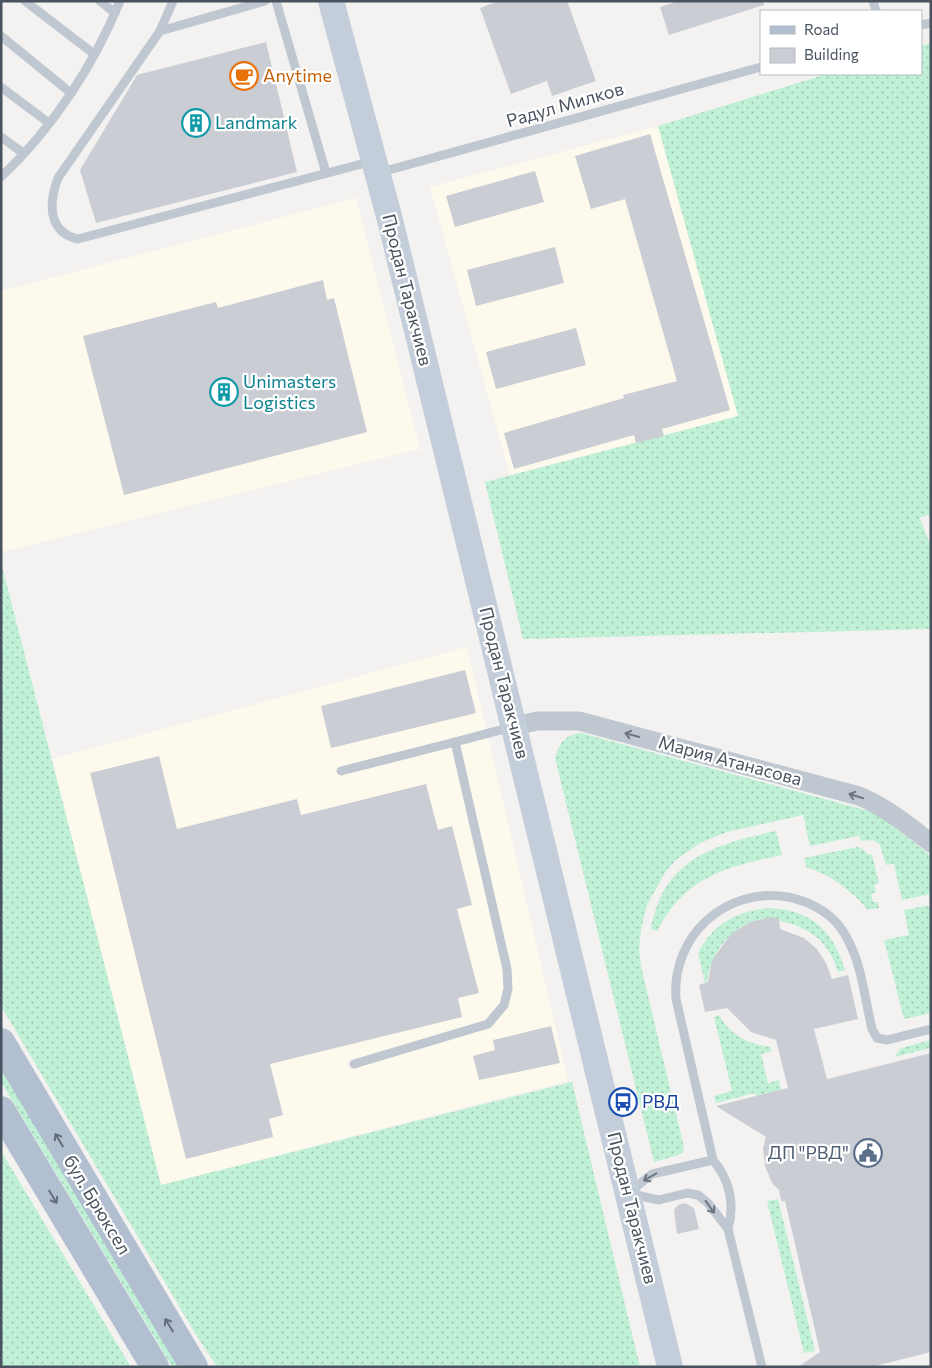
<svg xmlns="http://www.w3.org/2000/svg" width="932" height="1368" font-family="Commissioner,sans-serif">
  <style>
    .commercial { fill: #fdf9ec }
    .grass { fill: url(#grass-dots) }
    .building { fill: #cbcdd4 }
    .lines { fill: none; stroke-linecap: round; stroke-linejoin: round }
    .lane { stroke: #bfc8d0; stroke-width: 9 }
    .street { stroke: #bfc8d0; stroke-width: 19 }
    .secondary { stroke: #c4cdda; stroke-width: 26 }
    .primary { stroke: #b1bfd0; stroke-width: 28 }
    .oneway { stroke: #6c7681 }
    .oneway2 { stroke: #636e7b }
    .labels { text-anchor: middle; stroke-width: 4.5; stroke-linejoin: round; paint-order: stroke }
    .food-label { font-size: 18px; fill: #c56008; stroke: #fff; text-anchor: start }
    .street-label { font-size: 18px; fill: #49535f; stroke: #fff }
    .culture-label { font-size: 18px; fill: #0d838f; stroke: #fff; text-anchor: start }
    .transit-label { font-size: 18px; fill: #164399; stroke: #fff; text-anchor: start }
    .service-label { font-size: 18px; fill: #4e5e75; stroke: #fff; text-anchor: end }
  </style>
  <defs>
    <pattern id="grass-dots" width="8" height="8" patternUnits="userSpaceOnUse" patternTransform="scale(1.25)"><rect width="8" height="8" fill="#c0f1d6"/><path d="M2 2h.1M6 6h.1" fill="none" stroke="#9ec6b1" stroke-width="1.8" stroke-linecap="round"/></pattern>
  </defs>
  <rect width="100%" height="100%" fill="#f4f1f1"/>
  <g class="commercial">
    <polygon points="658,126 738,416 510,475 430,187"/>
    <polygon points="356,198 420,449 1,552 1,291"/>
    <polygon points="467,647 568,1081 161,1185 52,759"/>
  </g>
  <g class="grass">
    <polygon points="931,43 931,514 920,518 931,547 931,629 523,639 485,482 738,416 658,126 827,74 921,74 921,46"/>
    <polygon points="1,562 161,1185 572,1082 640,1367 217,1367 195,1333 1,1006"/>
    <path d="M581,733L869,811L884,819L931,856V894L902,900L894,864L886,865L880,845L873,840L861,841L859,836L810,846L803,815L727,832L700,843L676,860L666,871L647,905L641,930L639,949L641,966L684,1147L683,1152L679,1155L654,1162L555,758C559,743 565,735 581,733Z"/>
    <path d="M776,831L782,855C725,867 686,876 657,931L651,929C664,857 715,845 776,831Z"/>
    <path d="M857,847L863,849L868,855L872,854L879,883L874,885L876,892L871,894L873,902H878L879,908L868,910C851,890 831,875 806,867L804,858Z"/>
    <polygon points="925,906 931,906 931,1013 904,1019 884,940 909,935 904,910"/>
    <path d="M768,908C810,909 833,930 845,970L838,972C830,943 809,926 779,921V918C740,916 712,945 707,982L705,983L698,953C714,923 736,912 768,908Z"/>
    <path d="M719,1015C730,1035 748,1044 770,1047L772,1051L761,1054L768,1083L779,1080L781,1090L756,1096L755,1093L716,1103L714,1096L732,1091L714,1017Z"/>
    <polygon points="931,1040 931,1048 894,1057 901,1048"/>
    <polygon points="1,1068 180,1367 172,1367 1,1082"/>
    <polygon points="1,1151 131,1367 1,1367"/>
    <polygon points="778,1199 815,1351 804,1353 767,1201"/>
  </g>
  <g class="building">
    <polygon points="499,1 567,1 596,81 552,96 547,81 511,94 480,8"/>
    <polygon points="679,1 763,1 764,5 669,35 660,7"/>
    <polygon points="266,42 297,172 96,223 80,170 137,75"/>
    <polygon points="650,134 730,410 662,429 664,436 636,443 634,435 514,469 504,433 624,398 623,395 677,381 625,199 591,209 575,156"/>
    <polygon points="535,171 544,202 455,227 446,196"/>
    <polygon points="555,247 564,283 476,306 467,270"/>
    <polygon points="323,280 327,300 334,298 367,432 124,495 83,336 216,302 218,308"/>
    <polygon points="576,328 586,365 496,389 486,352"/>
    <polygon points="465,670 476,713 331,748 321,706"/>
    <polygon points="159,756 177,829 297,799 301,815 426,784 438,830 452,826 472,905 457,909 479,993 458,998 462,1017 270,1064 283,1115 269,1119 273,1137 186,1159 90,773"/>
    <polygon points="771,917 779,918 780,929 804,938 817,949 826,963 832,979 848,975 858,1019 814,1029 827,1079 931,1053 931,1352 871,1367 798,1367 820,1352 785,1201 781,1201 779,1190 772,1183 765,1166 763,1148 766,1137 716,1106 788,1088 776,1040 751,1032 727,1008 705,1012 699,985 708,982 712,960 731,934 750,922"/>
    <polygon points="551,1026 560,1063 479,1080 473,1056 495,1050 493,1040"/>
    <polygon points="685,1203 694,1208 699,1229 677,1234 674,1210 678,1205"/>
  </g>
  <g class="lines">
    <g class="lane">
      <polyline points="25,1 94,54"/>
      <polyline points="100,1 115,13"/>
      <path d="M173,1L160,31L58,178C49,202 47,232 78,239L373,161"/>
      <polyline points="276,1 326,173"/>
      <polyline points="873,1 876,11"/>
      <polyline points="921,25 931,23"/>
      <polyline points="160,31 265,1"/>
      <polyline points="1,36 71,93"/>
      <polyline points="1,87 49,123"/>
      <polyline points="1,137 23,153"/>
      <polyline points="378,173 761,67"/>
      <path d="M1,177C52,129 94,65 120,1"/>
      <polyline points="341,771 455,742"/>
      <polyline points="354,1064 488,1024 504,1005 508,989 507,969 455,742 512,727"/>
      <polyline points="631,1191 652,1174 713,1160"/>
      <polyline points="631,1194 659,1200 687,1193 698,1195 708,1203 728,1229"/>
      <path d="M762,1367L728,1229C735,1205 730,1180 713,1160L676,999C671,936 726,886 788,897C808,901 828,911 840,927C861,955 864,995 872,1029L877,1038L887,1040L931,1029"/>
    </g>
    <path class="street" d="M515,726L537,721H579L859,796C887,808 908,825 931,843"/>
    <polyline class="secondary" points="331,1 390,220 670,1367"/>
    <g class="primary">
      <polyline points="1,1042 194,1367"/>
      <polyline points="1,1110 155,1367"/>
    </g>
  </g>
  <defs><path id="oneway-shaft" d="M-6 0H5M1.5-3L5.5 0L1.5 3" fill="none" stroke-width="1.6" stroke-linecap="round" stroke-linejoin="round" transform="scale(1.25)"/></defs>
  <g class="oneway">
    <use href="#oneway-shaft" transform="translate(632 735) rotate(-165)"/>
    <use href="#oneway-shaft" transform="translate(856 796) rotate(-163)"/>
    <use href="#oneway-shaft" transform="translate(650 1177) rotate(150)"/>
    <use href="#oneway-shaft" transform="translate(710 1207) rotate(54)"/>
  </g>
  <g class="oneway2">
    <use href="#oneway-shaft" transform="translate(59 1140) rotate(-121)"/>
    <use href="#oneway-shaft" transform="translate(53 1197) rotate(59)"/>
    <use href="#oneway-shaft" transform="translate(169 1325) rotate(-121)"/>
  </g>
  <defs>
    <symbol id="cafe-ring" viewBox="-11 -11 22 22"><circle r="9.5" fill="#fff" stroke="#e8710a" stroke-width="1.5"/><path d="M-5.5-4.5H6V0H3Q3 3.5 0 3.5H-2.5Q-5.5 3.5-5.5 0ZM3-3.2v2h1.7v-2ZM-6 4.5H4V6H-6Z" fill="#e8710a"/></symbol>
    <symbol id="building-ring" viewBox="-11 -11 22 22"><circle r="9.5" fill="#fff" stroke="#0f9aa8" stroke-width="1.5"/><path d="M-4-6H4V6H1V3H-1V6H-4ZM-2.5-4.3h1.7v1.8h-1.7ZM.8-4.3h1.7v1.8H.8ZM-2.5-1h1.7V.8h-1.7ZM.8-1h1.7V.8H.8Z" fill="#0f9aa8"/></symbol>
    <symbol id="bus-ring" viewBox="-11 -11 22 22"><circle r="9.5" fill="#fff" stroke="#1a4fb4" stroke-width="1.5"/><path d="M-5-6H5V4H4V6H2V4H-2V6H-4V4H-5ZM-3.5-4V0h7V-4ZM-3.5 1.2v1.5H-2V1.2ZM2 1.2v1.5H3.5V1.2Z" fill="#1a4fb4"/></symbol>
    <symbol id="civic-ring" viewBox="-11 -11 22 22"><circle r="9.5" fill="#fff" stroke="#5c6f8a" stroke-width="1.5"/><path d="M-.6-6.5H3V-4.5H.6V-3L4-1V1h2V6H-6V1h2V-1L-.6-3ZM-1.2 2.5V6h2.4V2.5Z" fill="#5c6f8a"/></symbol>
  </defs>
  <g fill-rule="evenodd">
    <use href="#cafe-ring" x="228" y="60" width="32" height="32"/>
    <use href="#building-ring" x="180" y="107" width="32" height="32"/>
    <use href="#building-ring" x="208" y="376" width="32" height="32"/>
    <use href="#bus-ring" x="607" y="1086" width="32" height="32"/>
    <use href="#civic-ring" x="852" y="1137" width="32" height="32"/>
  </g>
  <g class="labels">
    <g class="food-label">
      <text x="263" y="82">Anytime</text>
    </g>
    <g class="street-label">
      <text transform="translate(565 105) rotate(-16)" y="6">Радул Милков</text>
      <text transform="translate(407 290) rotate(76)" y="6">Продан Таракчиев</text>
      <text transform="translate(504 683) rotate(76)" y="6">Продан Таракчиев</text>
      <text transform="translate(730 761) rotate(15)" y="6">Мария Атанасова</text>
      <text transform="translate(97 1205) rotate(59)" y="6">бул. Брюксел</text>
      <text transform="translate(632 1208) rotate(76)" y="6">Продан Таракчиев</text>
    </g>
    <g class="culture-label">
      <text x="215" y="129">Landmark</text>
      <text x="243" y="388">Unimasters<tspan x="243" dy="21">Logistics</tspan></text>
    </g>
    <g class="transit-label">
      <text x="642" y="1108">РВД</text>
    </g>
    <g class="service-label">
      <text x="849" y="1159">ДП "РВД"</text>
    </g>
  </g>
  <rect width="932" height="1368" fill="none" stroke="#49535f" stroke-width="5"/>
  <rect x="760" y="10" width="162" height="65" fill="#ffffff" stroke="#b6babf"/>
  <rect x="770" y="26" width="25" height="8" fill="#b1bfd0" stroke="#b6babf"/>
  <text x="804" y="35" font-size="15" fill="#49535f">Road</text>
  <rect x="770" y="48" width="25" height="15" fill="#cbcdd4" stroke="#b6babf"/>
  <text x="804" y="60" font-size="15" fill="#49535f">Building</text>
</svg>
